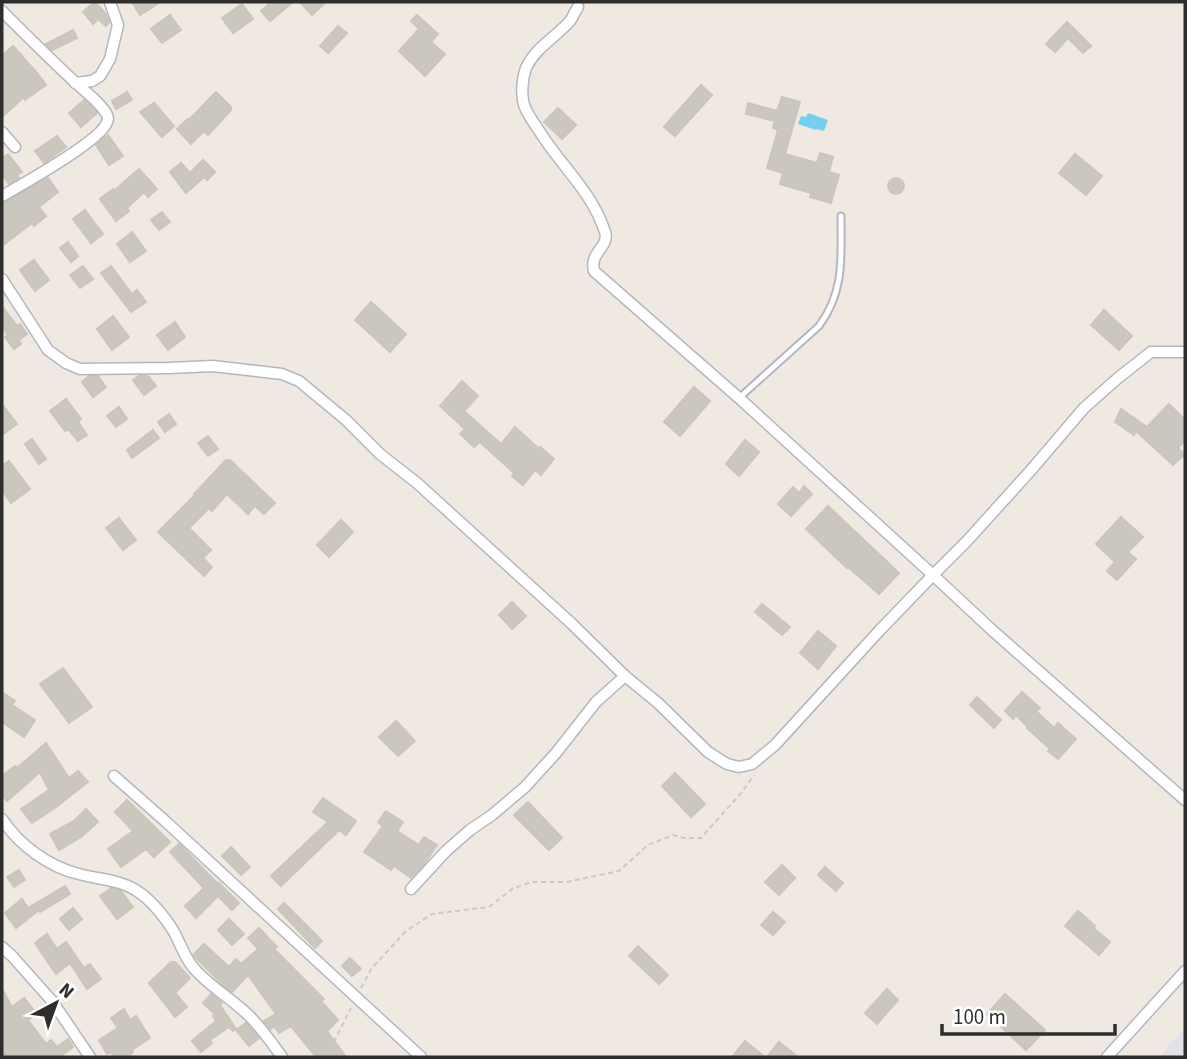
<svg xmlns="http://www.w3.org/2000/svg" width="1187" height="1059" font-family="'Source Sans 3',sans-serif">
  <style>
    .industrial { fill: #e3e1e8 }
    .water { fill: #75cff0 }
    .building { fill: #cbc7bf; stroke: #cbc5ba; stroke-width: 2 }
    .lines { fill: none; stroke-linecap: round; stroke-linejoin: round }
    .lane-casing { stroke: #b4b7c1; stroke-width: 9 }
    .street-casing { stroke: #b4b7c1; stroke-width: 13 }
    .path { stroke: #c9c9c9; stroke-width: 2; stroke-dasharray: 5 3.5; stroke-linecap: butt }
    .lane { stroke: #fff; stroke-width: 5 }
    .street { stroke: #fff; stroke-width: 10 }
  </style>
  <rect width="100%" height="100%" fill="#efe9e1"/>
  <polygon class="industrial" points="1185,1028 1185,1057 1159,1057"/>
  <polygon class="water" points="808,113 828,120 824,131 817,129 816,130 798,124 801,116 806,117"/>
  <g class="building">
    <polygon points="95,2 106,14 109,22 106,26 98,19 93,24 83,12"/>
    <polygon points="132,2 160,2 140,15"/>
    <polygon points="271,2 293,2 270,21 261,11"/>
    <polygon points="300,2 326,2 312,15"/>
    <polygon points="242,4 253,19 233,33 222,18"/>
    <polygon points="170,15 181,30 162,43 151,29"/>
    <polygon points="417,15 438,34 431,42 445,54 425,76 399,51 419,29 411,21"/>
    <polygon points="1067,22 1091,46 1083,53 1068,38 1055,52 1046,44"/>
    <polygon points="338,26 347,33 328,53 320,46"/>
    <polygon points="73,30 77,38 52,50 46,44"/>
    <polygon points="13,46 37,73 46,85 25,100 24,97 2,117 2,56"/>
    <polygon points="701,85 712,95 675,136 664,127"/>
    <polygon points="127,92 132,100 116,109 112,101"/>
    <polygon points="216,92 231,107 231,110 208,135 204,131 191,144 177,129 188,119 189,120"/>
    <polygon points="782,97 800,102 785,154 817,163 820,153 833,157 829,172 839,175 831,203 810,197 811,193 780,184 783,173 767,168 778,130 773,128 775,121 746,114 748,103 777,111"/>
    <polygon points="84,100 97,113 81,127 69,113"/>
    <polygon points="154,103 174,126 162,137 140,112"/>
    <polygon points="558,108 576,125 562,139 544,122"/>
    <polygon points="108,135 123,156 109,165 96,145"/>
    <polygon points="57,136 66,147 44,163 35,151"/>
    <polygon points="8,154 22,172 17,175 19,178 9,184 2,174 2,158"/>
    <polygon points="1075,154 1102,176 1086,195 1059,173"/>
    <polygon points="203,160 215,172 207,180 204,177 186,193 170,172 181,163 190,173"/>
    <polygon points="139,169 157,189 148,197 144,192 127,208 129,211 116,221 100,199 113,189 114,191"/>
    <polygon points="48,178 58,192 39,207 46,216 34,226 32,223 2,246 2,203"/>
    <circle cx="896" cy="186" r="8"/>
    <polygon points="85,210 103,234 91,243 73,219"/>
    <polygon points="162,212 170,222 159,230 151,220"/>
    <polygon points="132,232 146,251 130,262 117,244"/>
    <polygon points="68,242 78,256 71,262 60,248"/>
    <polygon points="34,260 49,280 35,291 20,270"/>
    <polygon points="83,266 93,279 80,288 70,275"/>
    <polygon points="111,266 132,294 137,290 146,302 131,312 101,273"/>
    <polygon points="371,302 406,334 390,352 355,320"/>
    <polygon points="2,306 17,326 20,324 27,334 19,340 21,344 14,349 5,337 8,335 2,326"/>
    <polygon points="1104,310 1132,336 1119,350 1091,325"/>
    <polygon points="113,316 129,337 112,350 97,329"/>
    <polygon points="175,322 185,337 168,350 157,335"/>
    <polygon points="89,376 98,376 106,387 93,397 82,382"/>
    <polygon points="139,376 148,376 156,386 144,395 133,380"/>
    <polygon points="462,381 478,396 464,411 501,444 515,427 539,449 540,447 554,459 541,475 535,470 523,485 512,476 514,473 480,442 474,447 460,434 465,429 440,406"/>
    <polygon points="694,387 710,401 680,436 664,422"/>
    <polygon points="66,399 81,419 78,422 87,435 78,441 68,429 65,431 50,411"/>
    <polygon points="2,404 17,424 2,435"/>
    <polygon points="1169,404 1185,420 1185,440 1178,448 1185,454 1173,465 1136,431 1134,435 1115,422 1121,409 1147,427"/>
    <polygon points="119,407 127,419 116,427 107,416"/>
    <polygon points="169,414 176,424 165,432 158,422"/>
    <polygon points="153,430 159,438 132,458 127,450"/>
    <polygon points="208,436 218,449 208,456 198,443"/>
    <polygon points="32,439 46,459 39,464 25,444"/>
    <polygon points="745,440 759,452 739,476 726,464"/>
    <polygon points="226,460 230,460 275,503 264,514 255,506 248,514 227,494 212,511 209,508 189,528 211,550 203,558 212,567 204,576 158,532 195,495 194,494"/>
    <polygon points="9,461 30,489 11,503 2,490 2,466"/>
    <polygon points="804,486 812,494 791,516 778,504 793,487 799,493"/>
    <polygon points="828,506 899,573 879,594 848,567 847,568 806,529"/>
    <polygon points="1121,517 1143,537 1128,552 1136,559 1117,580 1107,571 1115,562 1096,544"/>
    <polygon points="119,518 136,540 123,550 106,528"/>
    <polygon points="341,520 353,532 329,557 317,545"/>
    <polygon points="512,602 526,616 512,629 499,615"/>
    <polygon points="762,604 790,627 782,635 755,612"/>
    <polygon points="818,631 836,646 818,669 800,653"/>
    <polygon points="63,668 92,707 69,723 40,684"/>
    <polygon points="2,692 15,701 12,705 35,720 24,737 2,722"/>
    <polygon points="1022,692 1040,708 1036,711 1054,728 1058,723 1076,739 1058,759 1048,751 1050,749 1027,728 1028,727 1016,715 1013,719 1005,711"/>
    <polygon points="977,697 1001,720 994,728 970,705"/>
    <polygon points="396,721 415,741 398,756 379,737"/>
    <polygon points="46,743 69,778 78,771 88,782 56,807 32,823 21,809 49,790 40,772 7,801 2,795 2,776 15,766 17,768"/>
    <polygon points="675,773 705,804 691,817 662,786"/>
    <polygon points="323,798 356,821 346,835 339,830 281,886 271,876 328,822 313,812"/>
    <polygon points="127,800 170,842 154,857 146,849 121,867 108,849 133,831 115,812"/>
    <polygon points="528,802 562,838 549,850 514,815"/>
    <polygon points="86,809 98,822 81,837 59,850 50,834 74,821"/>
    <polygon points="386,811 403,822 397,831 419,845 424,837 437,845 424,864 411,878 394,866 391,870 364,852 383,826 378,822"/>
    <polygon points="179,844 218,884 219,883 239,903 232,910 218,896 196,918 185,906 204,888 170,852"/>
    <polygon points="231,847 250,867 241,875 222,856"/>
    <polygon points="782,865 795,878 779,895 765,882"/>
    <polygon points="825,867 843,883 836,891 818,875"/>
    <polygon points="19,870 25,880 14,887 7,877"/>
    <polygon points="65,886 70,894 40,912 39,910 16,928 5,913 22,899 28,908"/>
    <polygon points="111,888 121,891 133,907 117,919 100,896"/>
    <polygon points="284,903 322,941 315,948 278,909"/>
    <polygon points="73,908 82,919 69,930 60,919"/>
    <polygon points="1078,911 1095,926 1093,928 1110,942 1099,955 1065,926"/>
    <polygon points="773,912 785,922 773,935 761,925"/>
    <polygon points="229,919 244,934 232,945 218,930"/>
    <polygon points="259,928 277,947 274,949 324,999 321,1001 338,1020 327,1031 346,1057 316,1057 291,1026 279,1033 274,1026 271,1029 264,1021 276,1014 248,975 232,992 221,983 193,955 204,944 229,967 236,959 241,964 258,949 248,938"/>
    <polygon points="47,934 57,949 66,942 84,968 90,964 101,979 87,989 70,963 56,974 35,943"/>
    <polygon points="638,946 668,975 659,984 629,956"/>
    <polygon points="350,958 361,969 352,976 342,966"/>
    <polygon points="171,962 175,962 190,978 175,993 187,1007 175,1017 149,983"/>
    <polygon points="2,989 12,1007 24,998 37,1014 28,1020 46,1044 51,1040 57,1047 68,1039 73,1047 62,1055 64,1057 2,1057"/>
    <polygon points="887,989 898,1000 877,1024 865,1013"/>
    <polygon points="211,994 222,1003 220,1005 236,1029 233,1031 229,1027 210,1040 212,1043 201,1052 192,1041 216,1021 213,1016 215,1014 203,1003"/>
    <polygon points="1005,994 1045,1030 1026,1050 987,1014"/>
    <polygon points="124,1009 130,1020 136,1016 150,1038 132,1050 133,1052 127,1057 114,1057 111,1052 107,1054 99,1040 118,1028 111,1018"/>
    <polygon points="246,1023 259,1038 249,1046 236,1030"/>
    <polygon points="745,1041 765,1057 732,1057"/>
    <polygon points="779,1042 798,1057 767,1057"/>
  </g>
  <g class="lines">
    <defs>
      <path id="lane" d="M739,398L819,326C845,291 841,257 841,216"/>
      <g id="street">
        <path d="M578,7C575,11 573,17 570,21C556,37 535,48 526,68C522,79 521,95 524,105C527,113 533,122 538,129C559,164 592,191 605,232C610,247 589,252 594,271L739,398L933,575L967,541L1032,469L1084,408L1118,378L1151,352H1185"/>
        <path d="M2,11C26,35 50,59 75,82C85,92 98,100 106,113C108,116 109,118 107,122C101,141 21,185 2,196"/>
        <polyline points="75,83 92,81 100,76 110,59 118,25 110,2"/>
        <polyline points="2,132 15,147"/>
        <polyline points="2,279 48,350 66,363 80,369 169,368 213,366 282,374 299,381 346,420 380,454 417,483 571,623 625,676 658,703 708,752 727,764 739,767 752,764 775,745 880,630 933,575 993,631 1185,800"/>
        <polyline points="114,776 164,820 421,1057"/>
        <path d="M2,819C19,845 49,867 79,874C100,880 121,879 140,893C152,901 171,924 177,938C182,948 185,957 192,966C206,984 228,996 245,1012C259,1024 271,1042 282,1057"/>
        <polyline points="411,889 446,851 470,830 492,815 525,787 556,753 596,702 625,676"/>
        <polyline points="2,947 12,956 52,1001 90,1057"/>
        <polyline points="1107,1057 1185,971"/>
      </g>
    </defs>
    <use href="#lane" class="lane-casing"/>
    <use href="#street" class="street-casing"/>
    <g class="path">
      <polyline points="361,988 372,968 406,931 432,914 489,907 512,889 531,882 567,882 619,871 648,845 673,835 684,838 701,838 742,792 754,775"/>
      <polyline points="326,1057 351,1008"/>
    </g>
    <use href="#lane" class="lane"/>
    <use href="#street" class="street"/>
  </g>
  <rect width="1187" height="1059" fill="none" stroke="#2e2e2e" stroke-width="7"/>
  <g transform="translate(56 1003) rotate(41)" stroke="#ffffff" stroke-width="5" paint-order="stroke">
  <path d="M0-5L12 26L0 18L-12 26Z" fill="#2e2e2e"/>
  <text y="-10" font-size="19" font-weight="bold" text-anchor="middle" fill="#2e2e2e">N</text>
  </g>
  <path d="M942 1024v10h173v-10" fill="none" stroke="#2e2e2e" stroke-width="3.5"/>
  <text x="953" y="1024" font-size="21" fill="#2e2e2e" stroke="#ffffff" stroke-width="5" paint-order="stroke">100 m</text>
</svg>
